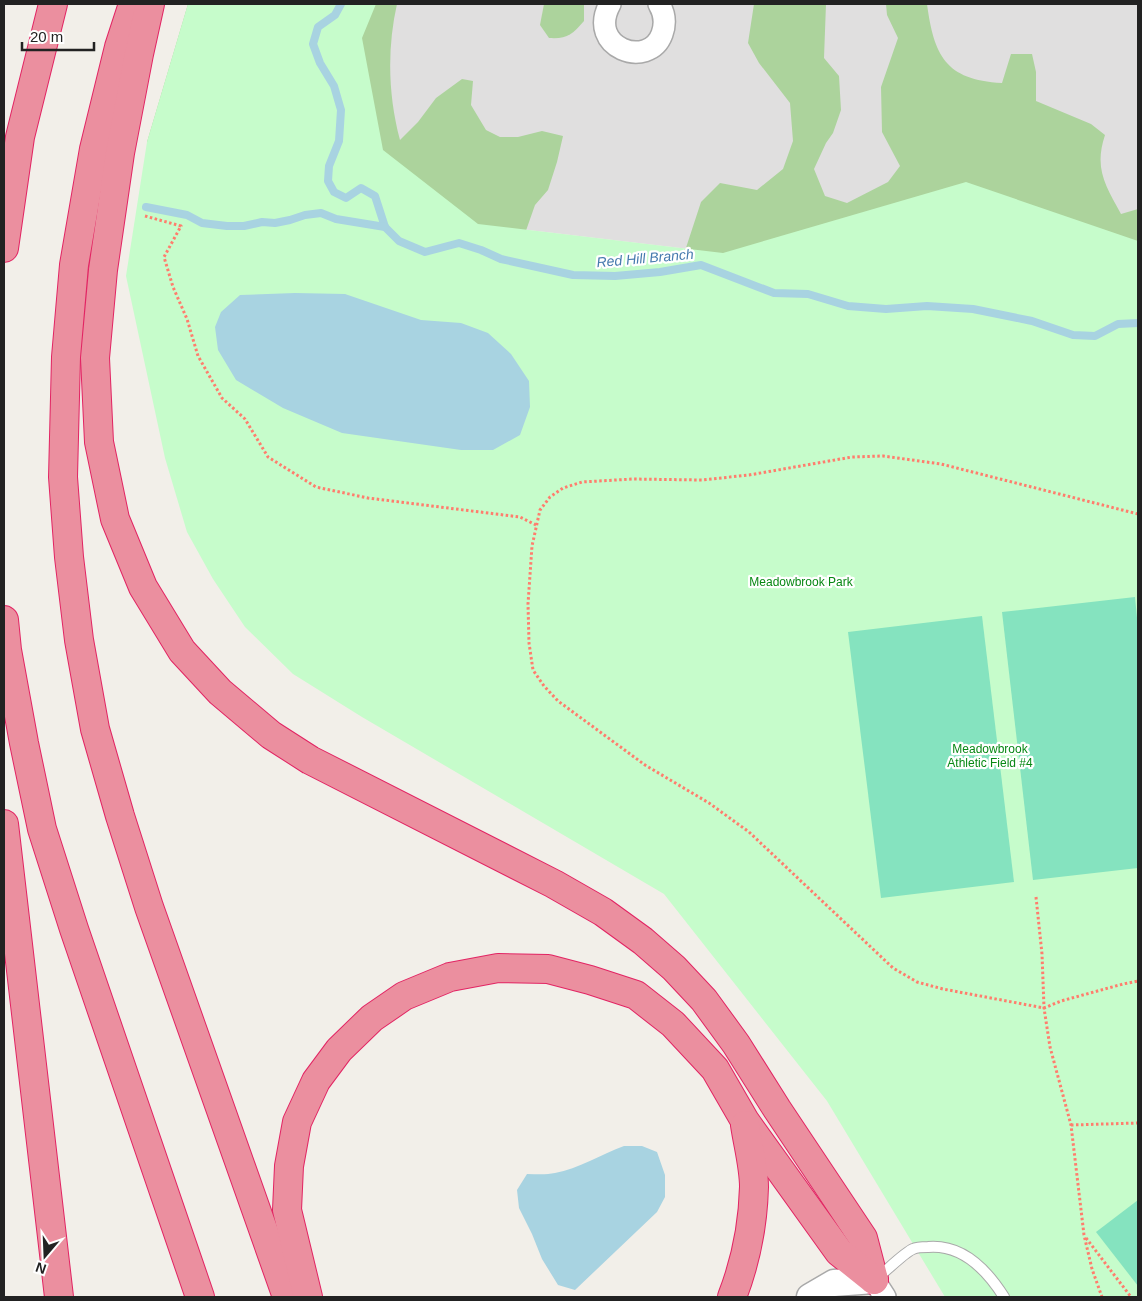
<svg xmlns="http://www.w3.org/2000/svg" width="1142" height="1301" font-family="Helvetica,sans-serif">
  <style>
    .residential { fill: #e0dfdf }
    .forest { fill: #acd39c }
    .park { fill: #c6fccb }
    .pitch { fill: #85e3bf }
    .water { fill: #a8d3e1 }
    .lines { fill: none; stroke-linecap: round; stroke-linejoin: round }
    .stream { stroke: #a8d3e1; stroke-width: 8 }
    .service-casing { stroke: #a9a9a9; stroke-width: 12 }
    .minor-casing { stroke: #a9a9a9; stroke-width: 24 }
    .tertiary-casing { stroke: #a9a9a9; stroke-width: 29 }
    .motorway-casing { stroke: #e22463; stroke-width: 30 }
    .path { stroke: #ff7d6d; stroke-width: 3; stroke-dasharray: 2.5 2.5; stroke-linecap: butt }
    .service { stroke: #fff; stroke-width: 10 }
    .minor { stroke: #fff; stroke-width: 21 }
    .tertiary { stroke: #fff; stroke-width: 26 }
    .motorway { stroke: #eb8f9f; stroke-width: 28 }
    .labels { text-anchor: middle; stroke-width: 4.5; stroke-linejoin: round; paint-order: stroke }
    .park-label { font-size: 12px; fill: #088814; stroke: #fff }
    .water-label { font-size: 14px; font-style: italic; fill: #467aae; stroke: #fff }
  </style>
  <rect width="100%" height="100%" fill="#f2efe9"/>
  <polygon class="residential" points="376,4 1138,4 1138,241 723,253 478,224 383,150"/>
  <g class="forest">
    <path d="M188,4H397C387,48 388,95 400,140L418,122L436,98L462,79L473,81L471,105L486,130L500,137H518L542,131L563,136L557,162L548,190L535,205L522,242L682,260L701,202L720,183L757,190L783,169L793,141L790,103L759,63L748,43L754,4H826L824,58L839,76L841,110L833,133L826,143L814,169L825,196L847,203L888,182L900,166L882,132L881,87L898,38L887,15L886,4H927C934,55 945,80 1002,83L1011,54H1032L1036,72V101L1091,124L1105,135C1094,168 1105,185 1121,214L1138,209V465L147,142Z"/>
    <path d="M544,4H584V21C572,35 567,39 549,38L540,25Z"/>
  </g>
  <polygon class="park" points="188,4 376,4 362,38 383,150 478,224 723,253 966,182 1138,241 1138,1297 945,1297 827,1101 664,894 362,717 293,674 245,627 213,579 187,532 165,458 126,276 147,142"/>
  <g class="pitch">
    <polygon points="1135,597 1138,628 1138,868 1033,880 1002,612"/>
    <polygon points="982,616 1014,882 881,898 848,632"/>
    <polygon points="1138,1200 1138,1286 1096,1232"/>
  </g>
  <g class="water">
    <polygon points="295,293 345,294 421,320 461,323 488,333 511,354 529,381 530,407 520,435 493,450 461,450 342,433 283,408 236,380 218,350 215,327 221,312 240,295"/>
    <path d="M624,1146H642L657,1152L665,1175V1197L657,1212L575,1290L558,1285L542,1259L532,1234L519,1208L517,1190L527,1174C536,1174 546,1175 555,1173C578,1169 602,1154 624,1146Z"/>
  </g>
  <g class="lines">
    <g class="stream">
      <polyline points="341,4 335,15 318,27 313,44 320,63 334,86 341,110 339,141 329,166 328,181 334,192 346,198 361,188 375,196 385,227 399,241 425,252 459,243 481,250 501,259 573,275 615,276 660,272 701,265 774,293 808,294 848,306 886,309 927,306 973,309 1032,321 1073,335 1095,336 1118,324 1138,323"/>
      <polyline points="146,207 187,215 202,223 227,226 244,226 262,222 275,223 290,220 305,215 321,213 336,219 385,227"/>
    </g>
    <defs>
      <path id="service" d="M877,1278C885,1272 905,1252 913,1249C917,1247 923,1247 928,1247C963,1244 987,1270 1004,1297"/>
      <g id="minor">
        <path d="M610,4C586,48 649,70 662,34C666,23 665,14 659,4"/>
        <polyline points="874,1280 885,1297"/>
      </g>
      <polyline id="tertiary" points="810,1297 834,1283 874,1280"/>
      <g id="motorway">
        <polyline points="133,4 119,47 94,149 74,265 66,357 63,477 69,557 79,640 95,729 120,816 149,907 287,1297"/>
        <polyline points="150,4 139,54 120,153 103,270 95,358 99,442 115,519 143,587 182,651 220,692 271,735 310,760 554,884 603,912 643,941 674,968 704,1000 736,1044 777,1109 863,1238 874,1280"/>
        <polyline points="4,248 20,137 53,4"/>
        <polyline points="4,620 7,650 24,743 42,829 74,929 200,1297"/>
        <polyline points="4,824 59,1297"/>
        <polyline points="308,1297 287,1210 289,1166 297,1122 316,1081 339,1050 372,1018 404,996 450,977 498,968 548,969 590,980 636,995 673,1024 715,1069 745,1121 839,1252 874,1280"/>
        <path d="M732,1297C746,1261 753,1225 754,1187C754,1167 748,1145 745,1125"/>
      </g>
    </defs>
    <use href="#service" class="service-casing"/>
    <use href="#minor" class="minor-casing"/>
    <use href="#tertiary" class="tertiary-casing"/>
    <use href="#motorway" class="motorway-casing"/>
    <g class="path">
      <polyline points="145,216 181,226 164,257 173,287 187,319 198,356 222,398 245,419 268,457 316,487 368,498 520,517 536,525"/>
      <polyline points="1138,514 941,464 883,456 852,457 749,475 702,480 633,479 582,482 563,488 550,497 540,510 532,546 528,604 529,643 533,670 544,686 558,701 645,765 709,803 749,832 893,968 917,982 943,989 1044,1008 1061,1001 1123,984 1138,981"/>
      <polyline points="1036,897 1042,954 1044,1008 1050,1047 1071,1125 1084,1235 1092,1269 1102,1297"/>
      <polyline points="1071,1125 1138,1123"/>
      <polyline points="1086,1238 1131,1297"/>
    </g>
    <use href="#service" class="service"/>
    <use href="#minor" class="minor"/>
    <use href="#tertiary" class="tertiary"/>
    <use href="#motorway" class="motorway"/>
  </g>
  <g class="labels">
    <g class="park-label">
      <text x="801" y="586">Meadowbrook Park</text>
      <text x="990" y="753">Meadowbrook<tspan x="990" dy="14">Athletic Field #4</tspan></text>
    </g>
    <g class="water-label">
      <text transform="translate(645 258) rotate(-5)" y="5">Red Hill Branch</text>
    </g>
  </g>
  <rect width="1142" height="1301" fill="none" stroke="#222222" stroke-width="10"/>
  <g transform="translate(45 1256) rotate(199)" stroke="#ffffff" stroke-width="4" paint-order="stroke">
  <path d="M0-4L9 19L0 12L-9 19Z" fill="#222222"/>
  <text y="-8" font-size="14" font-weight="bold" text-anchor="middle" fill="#222222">N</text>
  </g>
  <path d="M22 42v8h72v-8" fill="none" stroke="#222222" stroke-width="2.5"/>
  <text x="30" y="42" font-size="15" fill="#222222" stroke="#ffffff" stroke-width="4" paint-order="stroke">20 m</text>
</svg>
